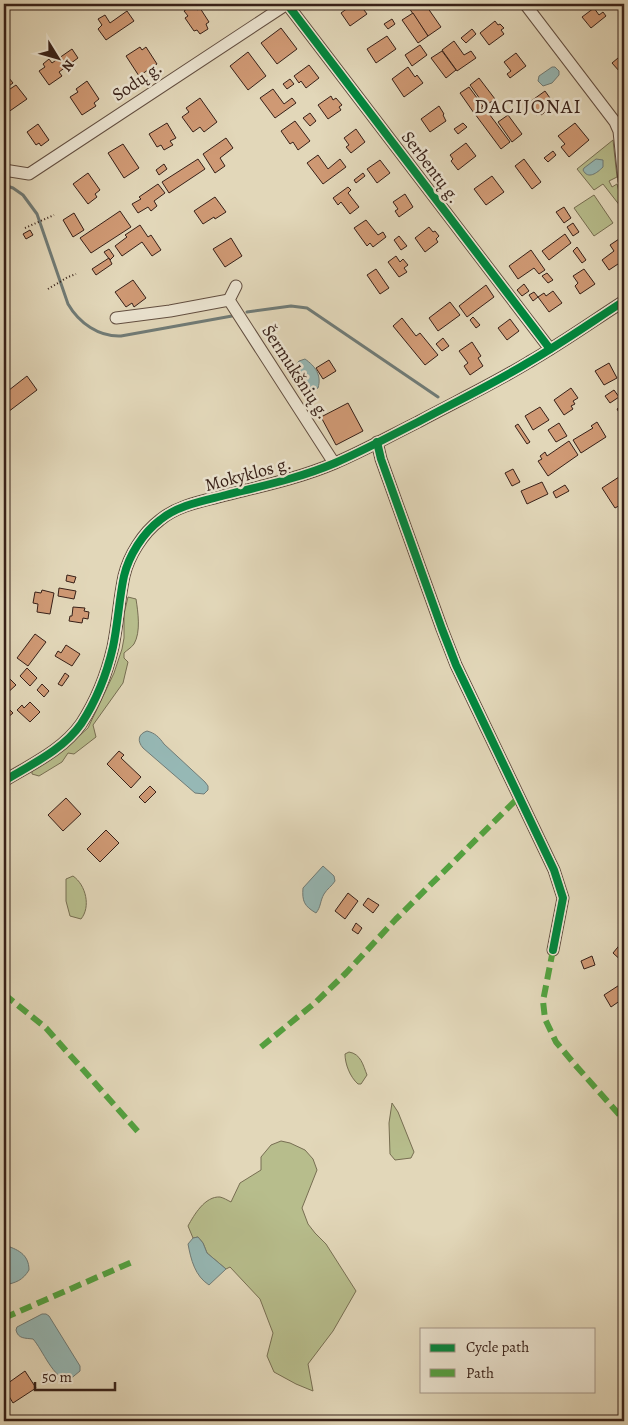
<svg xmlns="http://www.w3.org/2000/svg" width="628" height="1425" font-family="Alegreya,serif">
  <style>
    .green { fill: #b7bd8c; stroke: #776e52 }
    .water { fill: #96b8b5; stroke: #707b76 }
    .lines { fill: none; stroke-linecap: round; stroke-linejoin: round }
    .stream { stroke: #707b76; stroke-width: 3 }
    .building { fill: #cf9974; stroke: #372018 }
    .minor-casing { stroke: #624e40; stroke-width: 13 }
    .path { stroke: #372018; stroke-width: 2; stroke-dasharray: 1 2.5; stroke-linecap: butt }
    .minor { stroke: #ece5d2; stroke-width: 11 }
    .quiet { stroke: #53a240; stroke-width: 6; stroke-dasharray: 12 6; stroke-linecap: butt }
    .cycleway-casing { stroke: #ece5d2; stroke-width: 11 }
    .cycleway { stroke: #00873e; stroke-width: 8 }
    .labels { text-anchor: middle; stroke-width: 5; stroke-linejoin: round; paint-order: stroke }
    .street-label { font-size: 18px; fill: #372018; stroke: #ece5d2 }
    .quarter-label { font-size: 20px; letter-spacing: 1px; fill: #372018; stroke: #ece5d2 }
  </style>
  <rect width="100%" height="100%" fill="#e2d7b9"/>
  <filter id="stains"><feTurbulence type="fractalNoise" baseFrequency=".004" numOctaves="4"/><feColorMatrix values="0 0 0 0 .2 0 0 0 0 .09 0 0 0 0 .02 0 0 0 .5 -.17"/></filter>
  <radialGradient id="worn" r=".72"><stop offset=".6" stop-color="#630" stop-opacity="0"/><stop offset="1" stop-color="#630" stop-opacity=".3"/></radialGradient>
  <g class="green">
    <polygon points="613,140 617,177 609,181 612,187 617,184 624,211 603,184 594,190 577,169"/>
    <polygon points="594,195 613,223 594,236 574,208"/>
    <path d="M128,597L136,599C138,612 141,632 134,644C131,648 127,650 124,653V658L128,662L123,683L93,725L96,737L74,754L68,753L62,762L39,776L32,774V769L61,752L88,728L114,673L122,649L124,638V614Z"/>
    <path d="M73,876C86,885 91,907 81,919L70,916L66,901V879Z"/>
    <path d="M349,1052C361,1054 363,1065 367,1075L361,1084H358C350,1077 345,1064 345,1054Z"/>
    <polygon points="392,1103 398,1112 414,1152 411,1158 395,1160 390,1154 389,1123"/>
    <path d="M281,1141L290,1143L305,1150L313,1159L317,1170L302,1208L308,1224L315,1233L326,1244L356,1291L333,1331L308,1364L313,1391L296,1384L274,1372L267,1356L273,1333L260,1299L230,1267L226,1269L207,1253L203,1243L198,1237L193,1238L188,1226C194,1215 205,1196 220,1197C224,1198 227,1200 231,1202L240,1183L261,1170V1157L271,1145Z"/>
  </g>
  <g class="water">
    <polygon points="552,67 555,67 559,71 559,75 552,83 543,86 538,81 539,76"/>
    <path d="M596,159L603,160V167C597,173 588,180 583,170L584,168Z"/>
    <path d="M305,359C315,366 322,375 318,388C301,396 298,383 291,371L299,361Z"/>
    <path d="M147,731C155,733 159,737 164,744L205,782L208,786V790L204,794L195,793L143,748C137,741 138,734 147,731Z"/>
    <path d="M323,866L334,876L335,881C332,886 327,889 324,894C320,901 321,907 316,913C304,906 302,901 303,888Z"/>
    <path d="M198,1237L203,1243L207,1253L226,1269L209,1285C195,1276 191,1260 188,1244L193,1238Z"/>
    <path d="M4,1245C17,1249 29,1254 29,1270C23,1280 16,1283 4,1285Z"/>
    <path d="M42,1314H46L49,1316L80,1366V1371L69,1380C53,1379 43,1350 33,1339C25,1338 18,1339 16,1330L17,1327Z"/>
  </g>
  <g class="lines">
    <g class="stream">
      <path d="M4,185L13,188L23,195L37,214L68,304C79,323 99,337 121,336L232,316"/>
      <polyline points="247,312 291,306 307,308 438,397"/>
    </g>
  </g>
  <g class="building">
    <polygon points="415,4 425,4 441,27 428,36 409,8"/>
    <polygon points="193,5 197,10 200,8 209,22 206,24 208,29 200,34 197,30 194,31 185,18 188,16 184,11"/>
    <polygon points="352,5 355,9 361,6 367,14 350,26 341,13"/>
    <polygon points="594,8 599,15 603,12 606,16 591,28 582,17"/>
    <polygon points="127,11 134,21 106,40 98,29 102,25 98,19 105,15 110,23"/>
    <polygon points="413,13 428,36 418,43 402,20"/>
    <polygon points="392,19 395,24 388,29 384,24"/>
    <polygon points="495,21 498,25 500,24 504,28 501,30 504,34 489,45 480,33"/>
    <polygon points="281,28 297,49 277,64 261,43"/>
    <polygon points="472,29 476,34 466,43 461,38"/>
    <polygon points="387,36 396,49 376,63 367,49"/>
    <polygon points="454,41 464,55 471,51 476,58 457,71 442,50"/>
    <polygon points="420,45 427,55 412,66 405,55"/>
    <polygon points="140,47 142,50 146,47 157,64 139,76 126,56"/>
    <polygon points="72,49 78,58 59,72 62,76 49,85 39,71 45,67 43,64 49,59 52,63"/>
    <polygon points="442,51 456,70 446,78 431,58"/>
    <polygon points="248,52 266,76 248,90 230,66"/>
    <polygon points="516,53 526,66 510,78 507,74 511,71 504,62"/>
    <polygon points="624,53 624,73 622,70 620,72 612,63"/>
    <polygon points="309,65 319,78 306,88 301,81 299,83 294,76"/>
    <polygon points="408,67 415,77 417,75 423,83 404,97 392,79"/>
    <polygon points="9,78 13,83 6,88 4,85 4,82"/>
    <polygon points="479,78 495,99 485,106 470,85"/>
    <polygon points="290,79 294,84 287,89 283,84"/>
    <polygon points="87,81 99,99 94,103 96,106 82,115 70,97 78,92 76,89"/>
    <polygon points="16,85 27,99 4,115 4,101 5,100 4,98 4,93"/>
    <polygon points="469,87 483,106 474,113 460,93"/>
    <polygon points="273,89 284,104 292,98 296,103 275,118 260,98"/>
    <polygon points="545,91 555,105 541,115 539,113 536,115 527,104"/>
    <polygon points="331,96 333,100 336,98 342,105 339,107 341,110 328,119 318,105"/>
    <polygon points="200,98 217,122 204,132 200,127 193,132 182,117 189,112 186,108"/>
    <polygon points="439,106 444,114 443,115 446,121 430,132 421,119"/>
    <polygon points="484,107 510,142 501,149 475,114"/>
    <polygon points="310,113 316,121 310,126 303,118"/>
    <polygon points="508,115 522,134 512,142 498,122"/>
    <polygon points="295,121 310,141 298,150 293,142 290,144 281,131"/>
    <polygon points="167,123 176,138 170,141 173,145 164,150 161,145 157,147 149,134"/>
    <polygon points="463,123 467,127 458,134 454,129"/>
    <polygon points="575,123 589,140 569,157 561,147 565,144 558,136"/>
    <polygon points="38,124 49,140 41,146 39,143 36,145 27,132"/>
    <polygon points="356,129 365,142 351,153 346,147 349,145 344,138"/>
    <polygon points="226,138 233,148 220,158 225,166 215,173 203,154"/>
    <polygon points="466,143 476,156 458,170 451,161 453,159 450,155"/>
    <polygon points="123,144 139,168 124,178 108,153"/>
    <polygon points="553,151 556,155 548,162 544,158"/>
    <polygon points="318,155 328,169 340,159 346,167 323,184 307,163"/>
    <polygon points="198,159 205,169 169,193 162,182"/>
    <polygon points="524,159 541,182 532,189 515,166"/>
    <polygon points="380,160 390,173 377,183 367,169"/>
    <polygon points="164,164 167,169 159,175 156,170"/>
    <polygon points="88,173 100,190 95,194 97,197 88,204 73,184"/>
    <polygon points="363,173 365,176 356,183 354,180"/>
    <polygon points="492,176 504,192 486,205 474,189"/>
    <polygon points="158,184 165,193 154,201 157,206 151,211 148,207 138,213 132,204 141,199 139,197"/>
    <polygon points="348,187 351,190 348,193 359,207 350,214 341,202 338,205 333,198"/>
    <polygon points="405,194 413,207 399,217 395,211 398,209 393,202"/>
    <polygon points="215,197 226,212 215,219 214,217 203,224 194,211"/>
    <polygon points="564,207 571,218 564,223 556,212"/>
    <polygon points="120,211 131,227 91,253 80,238"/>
    <polygon points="74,213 84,230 73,237 63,220"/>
    <polygon points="366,220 378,235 383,232 386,237 373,247 370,243 367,246 354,228"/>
    <polygon points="573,223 579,232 573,236 567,227"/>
    <polygon points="140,225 148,237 151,235 161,250 152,256 142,242 122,256 115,246 127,237 125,235"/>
    <polygon points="429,227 433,232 435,231 439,236 436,239 438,242 425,252 415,238"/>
    <polygon points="30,230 33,235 26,239 23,234"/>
    <polygon points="565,234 571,243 549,260 542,251"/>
    <polygon points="399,236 407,246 401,250 394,240"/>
    <polygon points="622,237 624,240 624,260 609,270 602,260 614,251 610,245"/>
    <polygon points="231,238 242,256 225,267 213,249"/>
    <polygon points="577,247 586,260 582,263 573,251"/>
    <polygon points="109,249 114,256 110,260 104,252"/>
    <polygon points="531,250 545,270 539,274 534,268 518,279 509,266"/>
    <polygon points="396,256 400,262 403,259 408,265 404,268 407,272 399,277 388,262"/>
    <polygon points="109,258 112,264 96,275 92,269"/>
    <polygon points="376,269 389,288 380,294 367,275"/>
    <polygon points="584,269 595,284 580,294 575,286 578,283 573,276"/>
    <polygon points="547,273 553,280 548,283 542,276"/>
    <polygon points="133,280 146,298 134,307 132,303 126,307 115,292"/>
    <polygon points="524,284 529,291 522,296 517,290"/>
    <polygon points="486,285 494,297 467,317 459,306"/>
    <polygon points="553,291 562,303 549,312 538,297 544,293 546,296"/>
    <polygon points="534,292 538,297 533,301 529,295"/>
    <polygon points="450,302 460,315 438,331 429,318"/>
    <polygon points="473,317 480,325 476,328 470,320"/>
    <polygon points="402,318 416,336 420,333 438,355 425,365 393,326"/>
    <polygon points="510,319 519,331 507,340 498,328"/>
    <polygon points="443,338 449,346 442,351 436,344"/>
    <polygon points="472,342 481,356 478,358 483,366 470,375 464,366 468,363 459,351"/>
    <polygon points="329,360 336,371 323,379 316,368"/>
    <polygon points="609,363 617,378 604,385 595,371"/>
    <polygon points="27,376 37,390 4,415 4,394"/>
    <polygon points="571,388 578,398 573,401 575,404 571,406 573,409 564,415 554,400"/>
    <polygon points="614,390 619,397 610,403 605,396"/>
    <polygon points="348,403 363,431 336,445 321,417"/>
    <polygon points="624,404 624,421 617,409"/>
    <polygon points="540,407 549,420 533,430 525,416"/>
    <polygon points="597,422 606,437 581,453 573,440 593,428 591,426"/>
    <polygon points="559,423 567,436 556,442 548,430"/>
    <polygon points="518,424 530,442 527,444 515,426"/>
    <polygon points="569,441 578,455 548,476 538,461 542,459 540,456 545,452 547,456"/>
    <polygon points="513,469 520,482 512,486 505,473"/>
    <polygon points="622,475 624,479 624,493 622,495 624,498 624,503 615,508 602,488"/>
    <polygon points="542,482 548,494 527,504 521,491"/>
    <polygon points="565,485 569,491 556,498 553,492"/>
    <polygon points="67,575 76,577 74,583 66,581"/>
    <polygon points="59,588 76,591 74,599 58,596"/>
    <polygon points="42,590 54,593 50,614 37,612 38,604 33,603 35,592 41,593"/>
    <polygon points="73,607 85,608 84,611 89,612 88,619 83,618 82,623 69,621 70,616 72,616"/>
    <polygon points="35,634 46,642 28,666 17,658"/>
    <polygon points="66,645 80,654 72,666 55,656 58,651 61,653"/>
    <polygon points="27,668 37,678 30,686 20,676"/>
    <polygon points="65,673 69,676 62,686 58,684"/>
    <polygon points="6,675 16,685 4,696 4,677"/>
    <polygon points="42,684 49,691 44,697 37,690"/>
    <polygon points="30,702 40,712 30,722 17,710 22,705 24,708"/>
    <polygon points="5,705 13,713 7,718 4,715 4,706"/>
    <polygon points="119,751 124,755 121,758 141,777 131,788 107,764"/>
    <polygon points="150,786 156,792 145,803 139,797"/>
    <polygon points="66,798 81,814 63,831 48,815"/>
    <polygon points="106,830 119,843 100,862 87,849"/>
    <polygon points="348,893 358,901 345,919 335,911"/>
    <polygon points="368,898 379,905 373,913 363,905"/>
    <polygon points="356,923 362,928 358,934 352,930"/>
    <polygon points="622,942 624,944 624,963 613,953"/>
    <polygon points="592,956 595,965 584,969 581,961"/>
    <polygon points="624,982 624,998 611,1007 604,995"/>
    <polygon points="25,1371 36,1388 13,1403 4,1388 4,1386"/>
  </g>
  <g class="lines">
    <defs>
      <g id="minor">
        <polyline points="287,4 550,349"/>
        <polyline points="525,4 615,122 619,131 624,181"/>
        <polyline points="4,170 29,174 287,4"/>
        <polyline points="236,286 229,300 334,463"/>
        <polyline points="116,318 170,311 229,300"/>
        <polyline points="377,442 381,459 442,629 456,665 554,870 563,898 553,950"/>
        <path d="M4,781C30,765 63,750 81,724C96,701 107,673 113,647C118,623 119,599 124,576C129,555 143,533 160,520C178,505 203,501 226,495C262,486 300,478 335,463C363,451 390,436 418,422C455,402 493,384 529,362C562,343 593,321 624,301"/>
      </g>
    </defs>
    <use href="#minor" class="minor-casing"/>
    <g class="path">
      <polyline points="25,228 54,215"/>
      <polyline points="622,264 624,267"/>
      <polyline points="48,289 68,277 76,274"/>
    </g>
    <use href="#minor" class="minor"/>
    <g class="quiet">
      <polyline points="553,950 543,1001 545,1019 556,1042 577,1067 624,1120"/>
      <polyline points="4,994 46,1028 141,1135"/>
      <polyline points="261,1047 316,1002 346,973 396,919 519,797"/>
      <polyline points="4,1318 132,1262"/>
    </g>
    <defs>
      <g id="cycleway">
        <polyline points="287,4 550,349"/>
        <polyline points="377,442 381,459 442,629 456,665 554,870 563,898 553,950"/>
        <path d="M4,781C30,765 63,750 81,724C96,701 107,673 113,647C118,623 119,599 124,576C129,555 143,533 160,520C178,505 203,501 226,495C262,486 300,478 335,463C363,451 390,436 418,422C455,402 493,384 529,362C562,343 593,321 624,301"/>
      </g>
    </defs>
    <use href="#cycleway" class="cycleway-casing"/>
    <use href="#cycleway" class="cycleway"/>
  </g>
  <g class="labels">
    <g class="street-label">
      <text transform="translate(137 81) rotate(-34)" y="6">Sodų g.</text>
      <text transform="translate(431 167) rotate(53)" y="6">Serbentų g.</text>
      <text transform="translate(296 372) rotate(57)" y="6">Šermukšnių g.</text>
      <text transform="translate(248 474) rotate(-15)" y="6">Mokyklos g.</text>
    </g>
    <g class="quarter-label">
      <text x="528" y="113">DACIJONAI</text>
    </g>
  </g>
  <rect width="628" height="1425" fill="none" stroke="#e2d7b9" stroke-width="20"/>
  <rect x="5" y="5" width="618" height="1415" fill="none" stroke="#372018" stroke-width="2.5"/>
  <rect x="10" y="10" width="608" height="1405" fill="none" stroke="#372018"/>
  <rect x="420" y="1328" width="175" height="65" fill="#ece5d2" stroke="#a49688"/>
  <rect x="430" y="1344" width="25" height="8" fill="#00873e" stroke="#a49688"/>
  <text x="466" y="1352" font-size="15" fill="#372018">Cycle path</text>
  <rect x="430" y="1369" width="25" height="8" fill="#53a240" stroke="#a49688"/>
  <text x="466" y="1378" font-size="15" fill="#372018">Path</text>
  <g transform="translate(58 58) rotate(127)" stroke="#ece5d2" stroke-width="4" paint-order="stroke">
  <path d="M0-4L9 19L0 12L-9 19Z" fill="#372018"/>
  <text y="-8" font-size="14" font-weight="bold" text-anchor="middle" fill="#372018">N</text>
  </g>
  <path d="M35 1382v8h80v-8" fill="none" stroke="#372018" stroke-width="2.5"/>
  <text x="42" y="1382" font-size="15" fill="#372018" stroke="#ece5d2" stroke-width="4" paint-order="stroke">50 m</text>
  <rect width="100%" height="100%" filter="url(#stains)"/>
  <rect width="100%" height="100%" fill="url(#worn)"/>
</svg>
